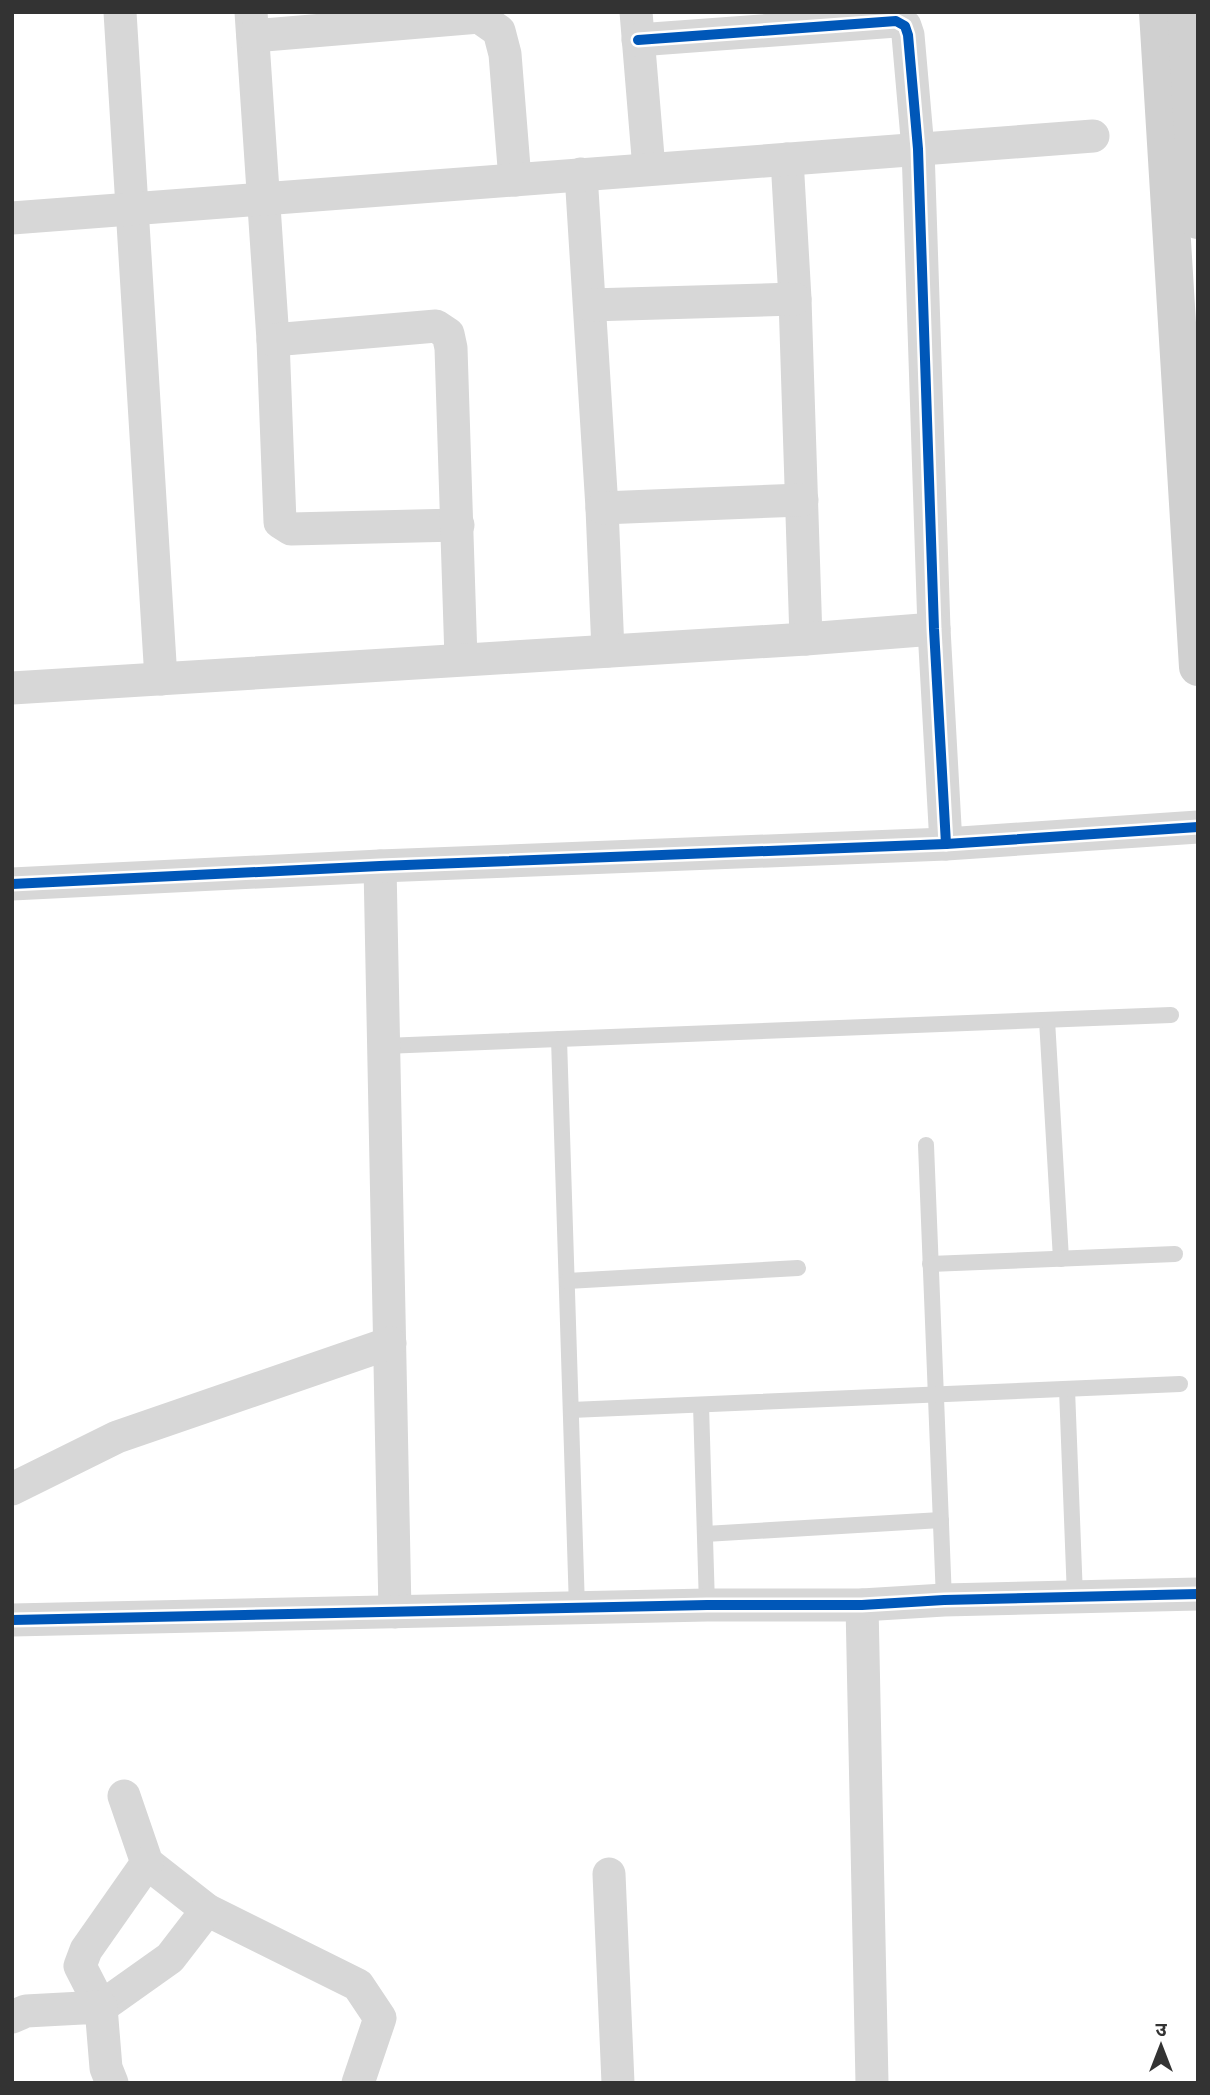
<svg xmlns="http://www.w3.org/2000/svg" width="1210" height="2095" font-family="Lato,'Noto Sans Devanagari',sans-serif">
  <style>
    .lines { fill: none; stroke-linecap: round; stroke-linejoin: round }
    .lane { stroke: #d7d7d7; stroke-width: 16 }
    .street { stroke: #d7d7d7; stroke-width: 33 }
    .secondary { stroke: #d0d0d0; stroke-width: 38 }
    .cycleway-casing { stroke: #fff; stroke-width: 15 }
    .cycleway { stroke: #0057b8; stroke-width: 10 }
  </style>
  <rect width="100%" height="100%" fill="#fff"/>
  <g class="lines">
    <g class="lane">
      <polyline points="1047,1020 1061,1259"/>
      <polyline points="559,1039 577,1608"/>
      <polyline points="384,1046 1171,1015"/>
      <polyline points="926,1145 944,1600"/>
      <polyline points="930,1264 1175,1254"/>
      <polyline points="567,1281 798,1268"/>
      <polyline points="1067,1389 1075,1597"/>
      <polyline points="701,1405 707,1605"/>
      <polyline points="571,1410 1180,1384"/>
      <polyline points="705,1534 941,1520"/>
    </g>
    <g class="street">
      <polyline points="120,12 161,679"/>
      <polyline points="251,12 273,340 280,522 291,529 458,525"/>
      <polyline points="636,12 649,169"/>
      <polyline points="253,36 479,17 499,31 505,54 515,180"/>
      <polyline points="638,40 896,21 905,26 908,35 918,149 934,629 946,844"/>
      <polyline points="787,159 795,299 806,639"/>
      <polyline points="581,174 602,508 608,651"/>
      <polyline points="12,218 1093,136"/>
      <polyline points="590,305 795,299"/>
      <polyline points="273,340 436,326 448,334 451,348 461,659"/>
      <polyline points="602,508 802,500"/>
      <polyline points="12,688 806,639 934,629"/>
      <polyline points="380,866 395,1612"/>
      <polyline points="12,884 380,866 946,844 1198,827"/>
      <polyline points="12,1489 117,1437 390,1343"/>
      <polyline points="862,1605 872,2083"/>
      <polyline points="12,1620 707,1605 862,1605 944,1600 1198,1594"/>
      <polyline points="124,1796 147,1863 207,1910 358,1985 380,2018 358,2083"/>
      <polyline points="147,1863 86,1950 80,1966 101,2007 170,1958 207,1910"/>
      <polyline points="609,1874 618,2083"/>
      <polyline points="12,2017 26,2011 101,2007 106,2068 112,2083"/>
    </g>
    <g class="secondary">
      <polyline points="1158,12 1198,667"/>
      <polyline points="1186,12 1198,220"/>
    </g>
    <defs>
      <g id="cycleway">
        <polyline points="638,40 896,21 905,26 908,35 918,149 934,629 946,844"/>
        <polyline points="12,884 380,866 946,844 1198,827"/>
        <polyline points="12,1620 707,1605 862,1605 944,1600 1198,1594"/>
      </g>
    </defs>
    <use href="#cycleway" class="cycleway-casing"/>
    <use href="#cycleway" class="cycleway"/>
  </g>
  <rect width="1210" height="2095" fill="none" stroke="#333333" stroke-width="28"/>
  <g transform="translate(1161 2046)" stroke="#ffffff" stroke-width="5" paint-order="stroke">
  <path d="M0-5L12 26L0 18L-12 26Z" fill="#333333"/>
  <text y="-10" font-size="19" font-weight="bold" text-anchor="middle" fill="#333333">उ</text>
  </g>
</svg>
